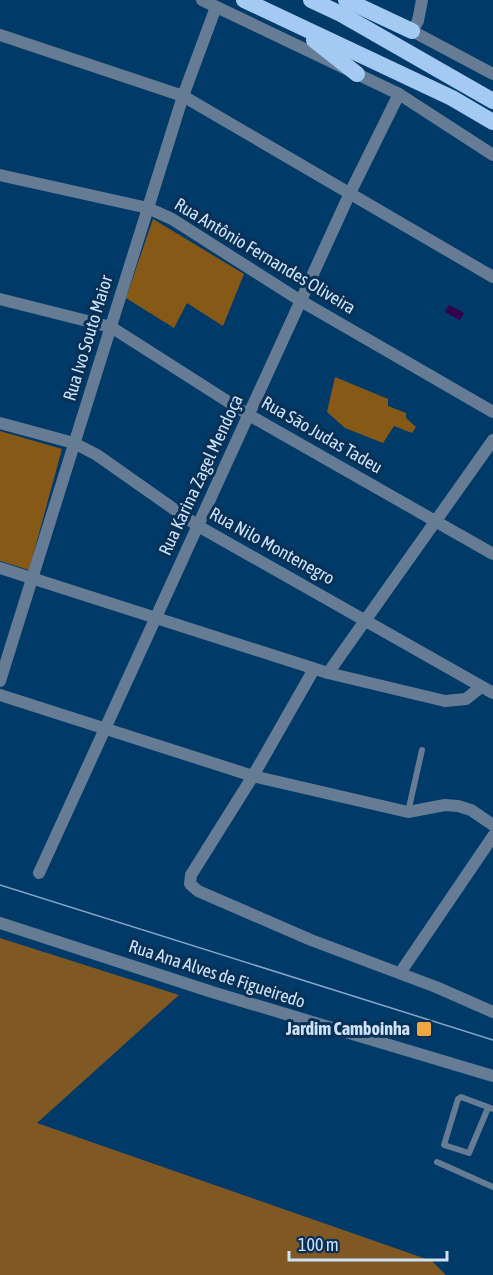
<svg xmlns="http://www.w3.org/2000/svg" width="493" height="1275" font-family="'Asap Condensed',sans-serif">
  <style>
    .green { fill: #805824 }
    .forest { fill: #875917 }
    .water { fill: #33014b }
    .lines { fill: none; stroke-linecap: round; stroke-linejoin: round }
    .service { stroke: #667c94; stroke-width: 6 }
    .minor { stroke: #667c94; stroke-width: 12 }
    .tertiary { stroke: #667c94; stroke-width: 12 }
    .trunk { stroke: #a4caf4; stroke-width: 16 }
    .tram { stroke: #85a7c7; stroke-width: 1.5 }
    .poi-dot { fill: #f1a640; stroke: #073054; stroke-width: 2 }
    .labels { text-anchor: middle; stroke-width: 6; stroke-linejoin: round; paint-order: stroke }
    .street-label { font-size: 18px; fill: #cde2fa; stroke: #073054 }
    .poi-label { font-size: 18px; font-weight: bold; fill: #cde2fa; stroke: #073054; text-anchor: end }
  </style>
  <rect width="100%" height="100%" fill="#003a69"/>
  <polygon class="green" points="0,938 179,995 37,1123 432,1261 446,1275 0,1275"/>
  <g class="forest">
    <polygon points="153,219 244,274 223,326 187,303 174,328 126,298"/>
    <polygon points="335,377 388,399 388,406 406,413 406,418 416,427 412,433 394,426 383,443 345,428 327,412"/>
    <polygon points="0,431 62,449 29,570 0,561"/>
  </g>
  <polygon class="water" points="449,305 464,313 460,320 445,312"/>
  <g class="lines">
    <g class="service">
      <polyline points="408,812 422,750"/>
      <polyline points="488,1108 469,1153 444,1145 458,1099 461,1097 493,1109"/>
      <polyline points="437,1162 493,1187"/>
    </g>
    <g class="minor">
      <polyline points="412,31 418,21 422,0"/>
      <polyline points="0,35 183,96 493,277"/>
      <polyline points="0,175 148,208 172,219 301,301 493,412"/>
      <polyline points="0,299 111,327 249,415 493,554"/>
      <polyline points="0,423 74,443 97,455 198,526 493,693"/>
      <polyline points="0,568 328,673 445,701 466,699 481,687"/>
      <polyline points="314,669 253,776 191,875 190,884 198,891 311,940 436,987 493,1012"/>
      <polyline points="328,673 493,440"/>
      <polyline points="0,681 183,96 216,7"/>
      <polyline points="0,695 253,776 408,812 445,805 458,806 471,810 493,825"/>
      <polyline points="39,873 350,193 399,94 202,0"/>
      <polyline points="0,923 212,992 493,1076"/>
      <polyline points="400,973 493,836"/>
    </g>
    <g class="tertiary">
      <polyline points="412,31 493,74"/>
      <polyline points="399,94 493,155"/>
    </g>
    <g class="trunk">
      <polyline points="244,0 452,98 493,122"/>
      <polyline points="311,0 341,14 493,101"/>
      <polyline points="346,0 412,31"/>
      <polyline points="314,40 357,74"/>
    </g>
    <polyline class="tram" points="0,885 493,1040"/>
  </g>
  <rect class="poi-dot" x="416" y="1021" width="16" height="16" rx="3"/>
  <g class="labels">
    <g class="street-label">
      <text transform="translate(265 256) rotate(31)" y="6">Rua Antônio Fernandes Oliveira</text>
      <text transform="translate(88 338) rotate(-73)" y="6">Rua Ivo Souto Maior</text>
      <text transform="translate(322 435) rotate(30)" y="6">Rua São Judas Tadeu</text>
      <text transform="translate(201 475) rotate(-65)" y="6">Rua Karina Zagel Mendoça</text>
      <text transform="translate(272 546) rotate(29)" y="6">Rua Nilo Montenegro</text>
      <text transform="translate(217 974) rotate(18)" y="6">Rua Ana Alves de Figueiredo</text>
    </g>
    <g class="poi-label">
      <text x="410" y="1035">Jardim Camboinha</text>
    </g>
  </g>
  <path d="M289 1251v9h158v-9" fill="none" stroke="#cde2fa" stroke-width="3"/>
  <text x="298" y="1251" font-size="18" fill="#cde2fa" stroke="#073054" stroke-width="4.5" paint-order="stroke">100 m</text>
</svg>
